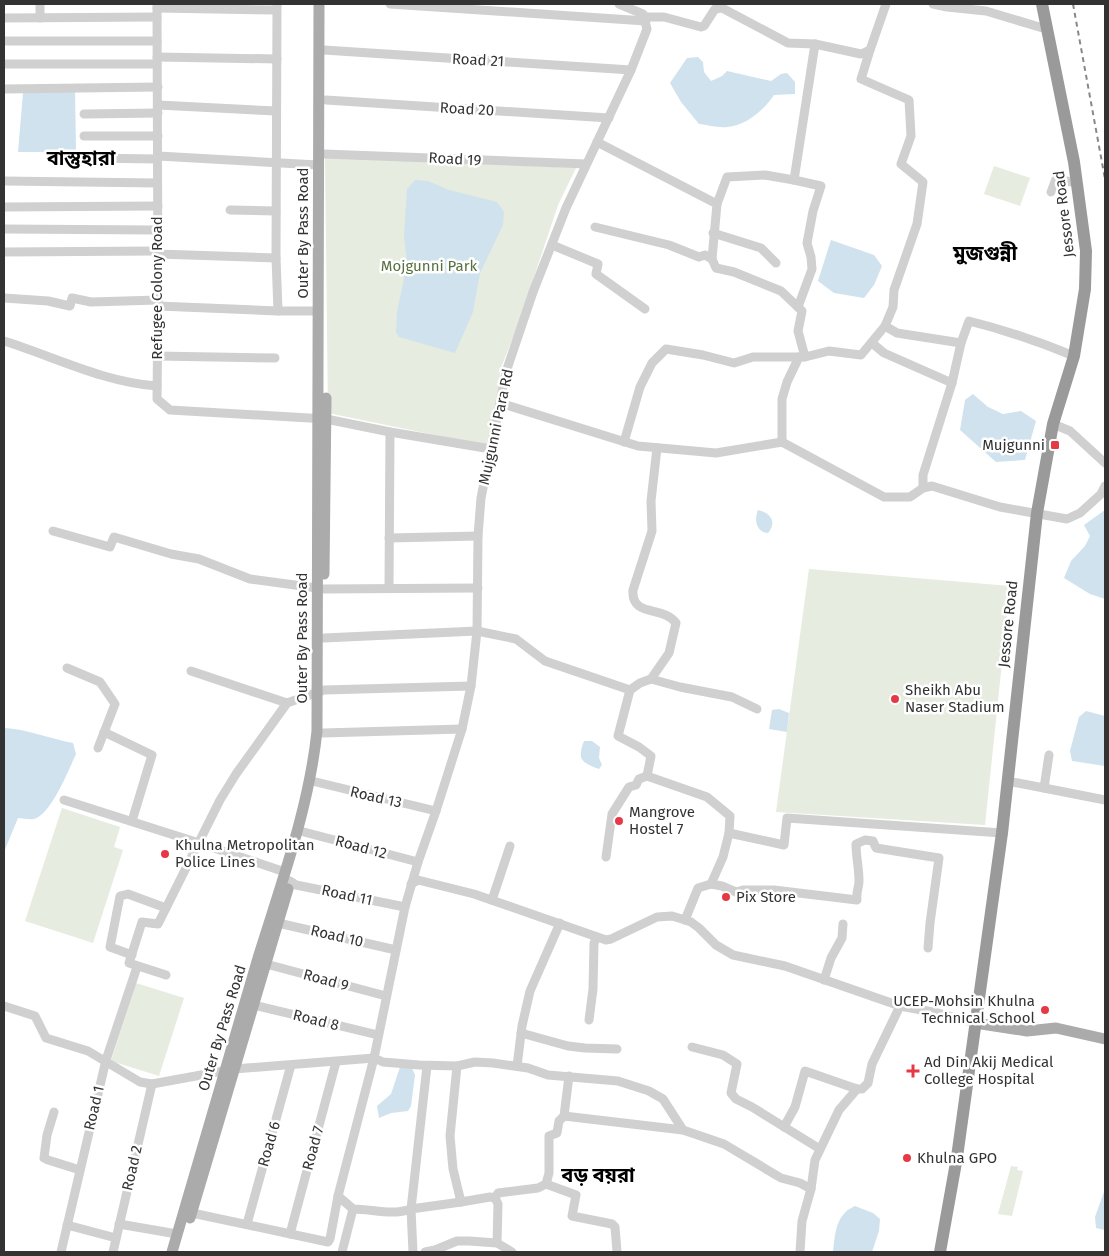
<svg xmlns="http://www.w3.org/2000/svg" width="1109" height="1256" font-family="'Fira Sans','Noto Sans Bengali',sans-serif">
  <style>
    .green { fill: #e6ecdf }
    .water { fill: #cfe2ee }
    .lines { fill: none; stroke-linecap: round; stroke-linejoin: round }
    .minor { stroke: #d0d0d0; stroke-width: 9 }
    .major { stroke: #ababab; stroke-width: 11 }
    .highway { stroke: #9a9a9a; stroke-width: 12 }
    .rail { stroke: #888; stroke-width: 2; stroke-dasharray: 5 4; stroke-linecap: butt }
    .poi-dot { fill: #e63946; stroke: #fff; stroke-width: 2 }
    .labels { text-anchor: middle; stroke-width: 5; stroke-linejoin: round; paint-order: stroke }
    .street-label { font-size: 15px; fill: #333; stroke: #fff }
    .park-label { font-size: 15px; fill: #56703f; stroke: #fff }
    .poi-label { font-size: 15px; fill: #333; stroke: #fff; text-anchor: start }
    .district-label { font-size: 20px; font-weight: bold; fill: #000; stroke: #fff }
  </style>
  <rect width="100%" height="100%" fill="#fff"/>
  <g class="green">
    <polygon points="325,156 576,168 558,205 518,325 500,370 499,403 488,446 328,413"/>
    <polygon points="994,166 1030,178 1020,206 984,194"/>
    <polygon points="809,569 1010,586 985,825 776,812"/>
    <polygon points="62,808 120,827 114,847 123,850 93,943 25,921"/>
    <polygon points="136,983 184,998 159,1076 111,1061"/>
    <polygon points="1011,1166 1018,1167 1017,1170 1023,1171 1012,1216 998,1214"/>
  </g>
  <g class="water">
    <path d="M698,57L703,62L704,72L711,81L722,76L727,71L771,81L781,74L787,73L795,82V94L774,95C764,110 746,126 727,127C718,128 708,125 699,124L681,102L670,83L687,58Z"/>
    <polygon points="75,91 76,152 18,152 23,93"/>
    <polygon points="415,180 428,181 449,190 497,202 504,212 503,225 480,273 473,312 455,353 399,337 396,332 397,312 407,264 404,235 407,189"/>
    <polygon points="831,240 874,255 882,266 874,285 864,298 834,293 818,281"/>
    <polygon points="973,394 988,407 1003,414 1021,411 1036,421 1025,460 996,462 960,430 965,400"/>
    <path d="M758,510C771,513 777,522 768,533C756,532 754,520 758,510Z"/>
    <polygon points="1105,510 1105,599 1090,594 1064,578 1071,561 1085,546 1090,536 1084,525"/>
    <polygon points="779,709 789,713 787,732 769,729 772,710"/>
    <polygon points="1086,711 1105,716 1105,766 1072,761 1070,751 1079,717"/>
    <path d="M4,728C28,729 50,739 73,743L76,754C69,769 51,815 34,819C29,820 23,818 18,818L4,852Z"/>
    <path d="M584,741H592L600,747L599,758L602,765L599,769C581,762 577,760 584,741Z"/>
    <polygon points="400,1067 412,1068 415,1075 411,1106 408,1111 391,1113 379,1118 377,1106 391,1094"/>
    <polygon points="1105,1189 1105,1230 1096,1228 1095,1217"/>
    <path d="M855,1206L873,1213L880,1219L879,1231L872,1252H833C835,1233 836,1214 855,1206Z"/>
  </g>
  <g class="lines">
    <g class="minor">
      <polyline points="40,4 40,18"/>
      <polyline points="157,4 158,306 157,399 170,410 326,419 390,432 491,449"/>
      <polyline points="277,4 276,258 278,311"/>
      <polyline points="390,4 646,21"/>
      <polyline points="933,4 947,7 986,11 1046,29"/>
      <polyline points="157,8 276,10"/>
      <polyline points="645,17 664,17 701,27 704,26 715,9 722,8 788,43 815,44 861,54 870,50 886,4"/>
      <polyline points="4,18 157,17"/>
      <polyline points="4,41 157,41"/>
      <polyline points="324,50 631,70"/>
      <polyline points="157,57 277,59"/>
      <polyline points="4,64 157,64"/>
      <polyline points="4,89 158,87"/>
      <polyline points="326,100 609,118"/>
      <polyline points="158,105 276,111"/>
      <polyline points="84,114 158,113"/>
      <polyline points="84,136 158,136"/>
      <polyline points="597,142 717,204 712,259"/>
      <polyline points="324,154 586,164"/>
      <polyline points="158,156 318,165"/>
      <polyline points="83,158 158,159"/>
      <polyline points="4,181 157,183"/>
      <polyline points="1051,192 1056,179 1077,183"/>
      <polyline points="717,204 727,177 765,175 794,180"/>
      <polyline points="4,207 158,206"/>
      <polyline points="230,210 276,211"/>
      <polyline points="595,227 669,245 699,257 705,255 712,259 716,268 734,272 781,291 802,311 798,331 805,357"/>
      <polyline points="4,229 157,230"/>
      <polyline points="713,233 761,248 776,263"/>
      <polyline points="552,245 598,264 596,274 645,309"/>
      <polyline points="4,252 157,251"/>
      <polyline points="158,254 276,258"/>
      <polyline points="4,298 48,301 70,306 72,298 91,302 158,300"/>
      <polyline points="158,306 278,311 318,311"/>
      <polyline points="798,307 812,269 811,257 807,243 813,211 821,186 794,180 815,44"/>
      <polyline points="885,326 897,333 961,343"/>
      <path d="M4,341C55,357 103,382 157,386"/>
      <path d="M872,343L884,353L952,383L961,343L969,321C1005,330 1040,342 1074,356"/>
      <polyline points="157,356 275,358"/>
      <polyline points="500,403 638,446 716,453 782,442 884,497 910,497 923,488 932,486 1000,507 1067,519 1080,513 1101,494 1105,486"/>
      <polyline points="1053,424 1070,431 1105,463"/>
      <polyline points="624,442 640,387 652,363 666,349 703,355 734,363 753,357 805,357 829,351 861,355 885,326 893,307 894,290 917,224 923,182 901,164 911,136 909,100 861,79 870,50"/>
      <polyline points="782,442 782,399 787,382 799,357"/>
      <polyline points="923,488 923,475 952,383"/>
      <polyline points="53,531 110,547 114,537 171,554 199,559 250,579 317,588"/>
      <polyline points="389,538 478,536"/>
      <polyline points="389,588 390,432"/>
      <polyline points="324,589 478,588"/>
      <polyline points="324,638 477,631 516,639 545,661 630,690 618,736 639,747 651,756 647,776 707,797 730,816 729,833 784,845 787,818 1002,833"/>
      <polyline points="67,668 100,682 115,704 98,748"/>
      <polyline points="191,671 287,703 324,690 471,686"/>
      <path d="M651,679L669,653L676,623C663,605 631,618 633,590L652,531L651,501L657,448"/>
      <polyline points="630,690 640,683 651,679 680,687 732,697 757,709"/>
      <polyline points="104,732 152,755 132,821"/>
      <polyline points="323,733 462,729"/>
      <polyline points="1007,781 1044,788 1049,755"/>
      <polyline points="316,782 436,811"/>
      <polyline points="1044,788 1105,800"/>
      <polyline points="64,800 199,843 285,872"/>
      <polyline points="304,832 418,862"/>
      <path d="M729,833L723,857L711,884L722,886L736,892L743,890H774L857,900C856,890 859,888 859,881C859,868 856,856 856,844L865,840L873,841L876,848L939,858L930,923L928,948"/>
      <polyline points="606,857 612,814 629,787 636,785 639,779 647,776"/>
      <polyline points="290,881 296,885 405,907"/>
      <polyline points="411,884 418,880 474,894 606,940 611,939 657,917 672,916 682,919 691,922 699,928 716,945 733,955 785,966 900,1006 938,1013 975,1023"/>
      <polyline points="492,900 510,846"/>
      <polyline points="685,920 698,888 711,884"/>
      <polyline points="278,923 396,950"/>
      <polyline points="132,955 110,947 120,896 128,894 166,908 220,800 236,774 287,703"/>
      <polyline points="266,964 386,996"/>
      <polyline points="166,975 129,963 142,922 158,924 166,908"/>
      <polyline points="824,980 831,958 842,938 843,924"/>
      <polyline points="254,1005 378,1035"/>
      <polyline points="4,1006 35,1016 46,1038 88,1051 140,1082 152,1084 234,1069 374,1058 383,1062 419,1065 457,1066 475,1062 493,1063 528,1068 548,1075 618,1081 649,1091 663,1099 683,1130 724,1144 781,1178 800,1183 811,1189"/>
      <polyline points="589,1020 593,989 594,943 597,937"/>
      <polyline points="521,1033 568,1046 585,1048 617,1049"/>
      <polyline points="692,1047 723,1055 737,1064 731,1093 736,1099 752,1107 820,1149"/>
      <polyline points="457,1066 450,1136 453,1169 461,1202 490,1197 495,1198 498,1204 497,1243"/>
      <polyline points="517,1066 522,1026 530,991 560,923"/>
      <polyline points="54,1112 47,1135 44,1158 48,1160 80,1170"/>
      <polyline points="564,1116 683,1130"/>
      <polyline points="784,1127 795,1107 805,1071 857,1089"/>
      <polyline points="546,1184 576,1195 572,1216 612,1224 615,1227 617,1252"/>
      <polyline points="338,1196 353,1209 342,1252"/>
      <polyline points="495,1198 498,1193 538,1188 546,1184 549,1173 549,1136 557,1133 559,1121 564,1116 569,1076"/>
      <path d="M353,1209C372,1209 392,1216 411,1209L461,1202"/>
      <polyline points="192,1213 328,1242 330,1239 338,1196 374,1058 405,907 418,862 436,811 462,729 471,686 477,631 478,536 481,498 506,372 533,292 566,208 631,70 647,29 643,14 619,4"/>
      <polyline points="119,1224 177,1234"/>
      <polyline points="247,1224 291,1065"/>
      <polyline points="67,1225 116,1238"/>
      <polyline points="290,1234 336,1062"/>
      <polyline points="61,1252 106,1060 137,967"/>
      <polyline points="113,1252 152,1084"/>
      <polyline points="413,1252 411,1209 427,1066"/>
      <polyline points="425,1252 435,1250 457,1241 469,1241 497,1243 512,1252"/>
      <polyline points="800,1252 802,1221 811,1189 815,1160 839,1110 857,1089 862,1089 868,1083 872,1064 900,1006"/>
    </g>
    <g class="major">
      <polyline points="324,574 326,398"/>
      <polyline points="975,1023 1027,1031 1056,1028 1105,1039"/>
      <polyline points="190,1218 288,889"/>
      <path d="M172,1252C200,1154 229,1056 258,958C281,884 309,808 317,731L319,4"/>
    </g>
    <polyline class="highway" points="940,1252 957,1157 1002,833 1037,513 1053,424 1074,356 1085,289 1086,251 1074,162 1042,4"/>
    <polyline class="rail" points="1073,4 1105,179"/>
  </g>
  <g class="poi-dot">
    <rect x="1050" y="440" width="10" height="10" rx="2.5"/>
    <circle cx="895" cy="699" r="5"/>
    <circle cx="619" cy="821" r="5"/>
    <circle cx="165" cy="854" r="5"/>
    <circle cx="726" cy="897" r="5"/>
    <circle cx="1045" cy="1010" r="5"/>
    <path d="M910.5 1063.5h5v5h5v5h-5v5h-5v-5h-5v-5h5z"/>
    <circle cx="907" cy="1158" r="5"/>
  </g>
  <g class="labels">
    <g class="street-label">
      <text transform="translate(478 60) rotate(3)" y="5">Road 21</text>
      <text transform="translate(467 109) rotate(3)" y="5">Road 20</text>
      <text transform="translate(455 159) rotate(3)" y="5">Road 19</text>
      <text transform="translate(1064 214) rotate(-97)" y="5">Jessore Road</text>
      <text transform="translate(303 233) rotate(-90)" y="5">Outer By Pass Road</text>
      <text transform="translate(157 288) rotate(-90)" y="5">Refugee Colony Road</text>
      <text transform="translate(496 427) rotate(-78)" y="5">Mujgunni Para Rd</text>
      <text transform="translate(1008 624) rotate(-84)" y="5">Jessore Road</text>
      <text transform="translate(302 638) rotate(-90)" y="5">Outer By Pass Road</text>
      <text transform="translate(376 797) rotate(13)" y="5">Road 13</text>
      <text transform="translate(361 847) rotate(15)" y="5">Road 12</text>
      <text transform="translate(347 895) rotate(12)" y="5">Road 11</text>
      <text transform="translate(337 936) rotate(13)" y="5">Road 10</text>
      <text transform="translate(326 980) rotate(15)" y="5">Road 9</text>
      <text transform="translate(316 1020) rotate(14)" y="5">Road 8</text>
      <text transform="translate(222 1028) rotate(-73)" y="5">Outer By Pass Road</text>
      <text transform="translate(94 1108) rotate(-77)" y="5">Road 1</text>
      <text transform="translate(269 1144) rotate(-74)" y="5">Road 6</text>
      <text transform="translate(313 1148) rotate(-75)" y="5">Road 7</text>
      <text transform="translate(132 1168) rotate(-77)" y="5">Road 2</text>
    </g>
    <g class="park-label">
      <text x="429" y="271">Mojgunni Park</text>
    </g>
    <g class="poi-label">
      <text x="1045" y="450" text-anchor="end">Mujgunni</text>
      <text x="905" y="695">Sheikh Abu<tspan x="905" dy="17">Naser Stadium</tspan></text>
      <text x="629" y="817">Mangrove<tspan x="629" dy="17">Hostel 7</tspan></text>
      <text x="175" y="850">Khulna Metropolitan<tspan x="175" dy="17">Police Lines</tspan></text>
      <text x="736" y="902">Pix Store</text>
      <text x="1035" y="1006" text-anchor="end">UCEP-Mohsin Khulna<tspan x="1035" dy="17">Technical School</tspan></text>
      <text x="924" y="1067">Ad Din Akij Medical<tspan x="924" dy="17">College Hospital</tspan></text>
      <text x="917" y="1163">Khulna GPO</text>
    </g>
    <g class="district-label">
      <text x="81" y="165">বাস্তুহারা</text>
      <text x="985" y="260">মুজগুন্নী</text>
      <text x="598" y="1182">বড় বয়রা</text>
    </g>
  </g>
  <rect width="1109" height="1256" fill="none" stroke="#333333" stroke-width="10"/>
</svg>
